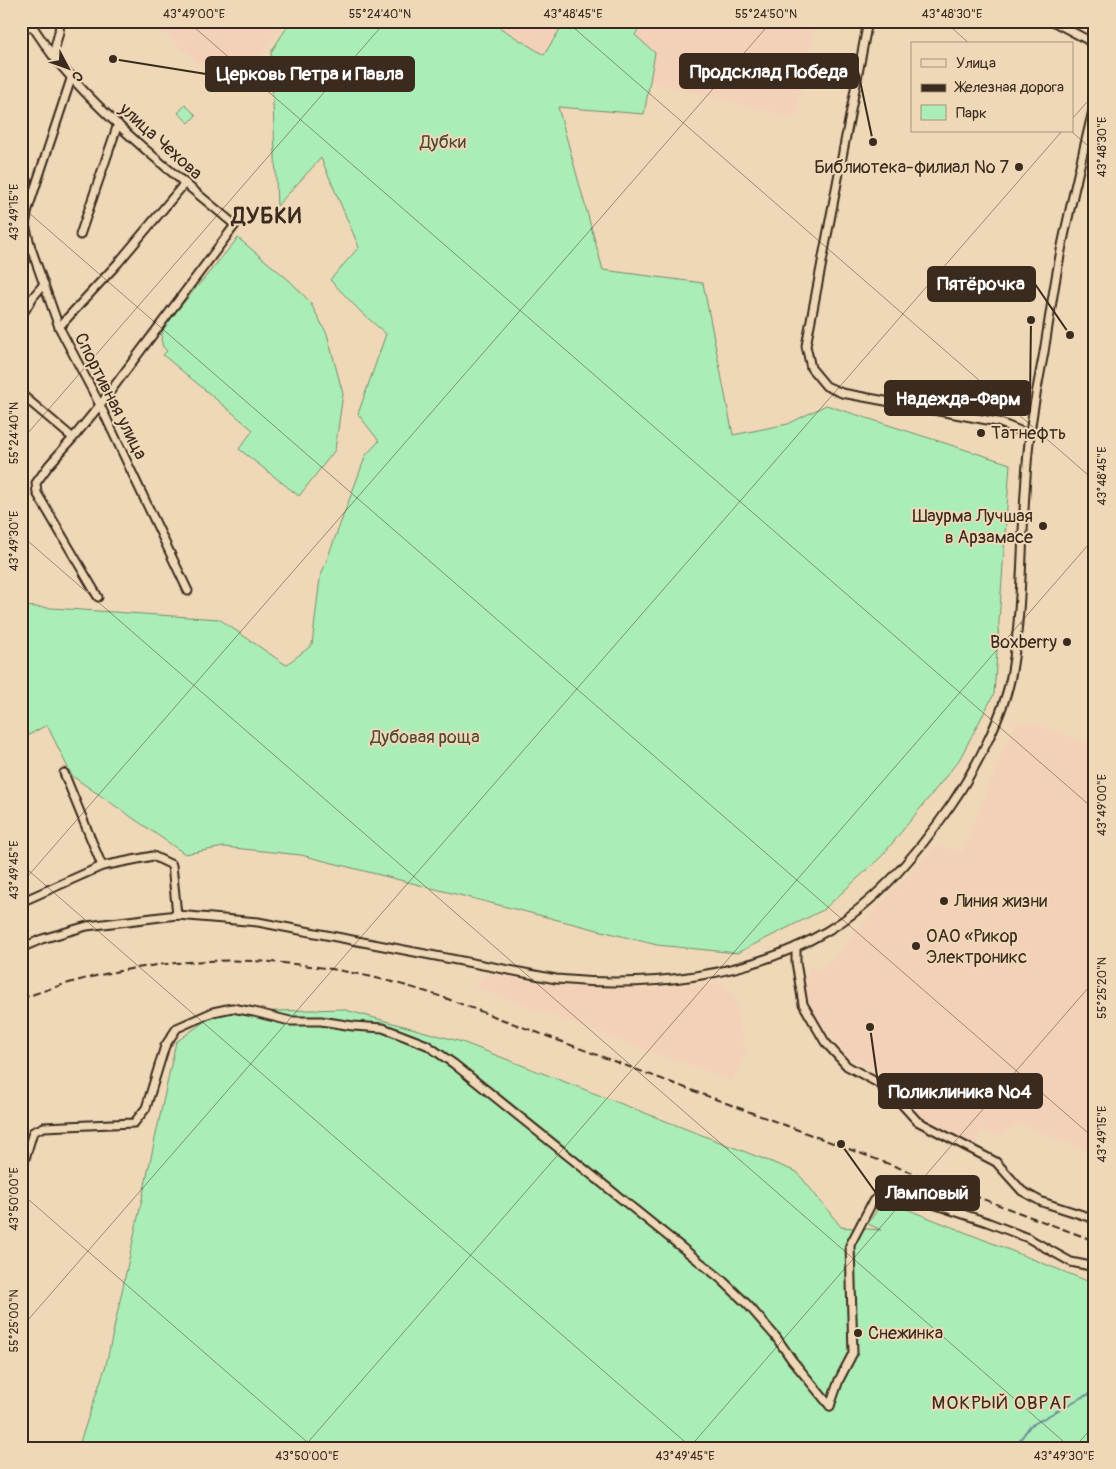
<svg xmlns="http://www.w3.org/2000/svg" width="1116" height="1469" font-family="Pangolin,sans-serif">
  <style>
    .built { fill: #f3d1b9 }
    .green { fill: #abedb7; stroke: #738c6a }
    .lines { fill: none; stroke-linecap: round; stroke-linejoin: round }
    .stream { stroke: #698f97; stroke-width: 2 }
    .minor-casing { stroke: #3b2a1e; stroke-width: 11 }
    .minor { stroke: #efd8b7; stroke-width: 7 }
    .rail { stroke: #3b2a1e; stroke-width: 2; stroke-dasharray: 8 4; stroke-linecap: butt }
    .ticks { fill: none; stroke: #3b2a1e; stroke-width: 1; stroke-opacity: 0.45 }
    .poi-dot { fill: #3b2a1e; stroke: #efd8b7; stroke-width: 2 }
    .labels { text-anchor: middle; stroke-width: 4; stroke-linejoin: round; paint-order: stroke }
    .street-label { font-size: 18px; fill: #3b2a1e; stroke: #efd8b7 }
    .park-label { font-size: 18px; fill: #4c4735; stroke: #efd8b7 }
    .poi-label { font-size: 18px; fill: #3b2a1e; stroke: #efd8b7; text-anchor: start }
    .neighbourhood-label { font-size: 19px; letter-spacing: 1px; fill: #3b2a1e; stroke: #efd8b7 }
    .district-label { font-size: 22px; font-weight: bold; letter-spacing: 1px; fill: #3b2a1e; stroke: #efd8b7 }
    .leader { fill: none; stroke: #3b2a1e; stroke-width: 2 }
    .callout-dot { fill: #3b2a1e; stroke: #efd8b7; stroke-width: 2 }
    .callout { fill: #3b2a1e; stroke: #3b2a1e; stroke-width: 2 }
    .callout-label { font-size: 19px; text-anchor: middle; font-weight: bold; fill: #fff }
    .neatline { fill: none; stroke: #3b2a1e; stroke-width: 2 }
    .ticks-label { font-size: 12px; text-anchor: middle; fill: #3b2a1e }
  </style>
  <rect width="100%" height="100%" fill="#efd8b7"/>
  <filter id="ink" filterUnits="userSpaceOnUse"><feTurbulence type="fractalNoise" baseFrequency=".02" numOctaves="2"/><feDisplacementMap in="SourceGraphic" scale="10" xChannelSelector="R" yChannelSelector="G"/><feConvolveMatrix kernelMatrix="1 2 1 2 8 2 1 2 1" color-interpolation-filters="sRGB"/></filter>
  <g filter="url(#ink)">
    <g class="built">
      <polygon points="150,21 284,21 260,57 230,90"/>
      <polygon points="489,21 565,21 544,55"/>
      <polygon points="643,21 816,21 795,118 650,82 655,53 635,35"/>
      <polygon points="1017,721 1044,727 1095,746 1095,1154 1019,1124 997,1136 982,1130 975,1145 920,1118 897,1080 849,1057 813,1013 804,995 808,966 824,970 875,909 938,845 962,852 1001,755"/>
      <polygon points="490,973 557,986 628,989 723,984 735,999 746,1054 732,1081 474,987"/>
    </g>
    <g class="green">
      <polygon points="291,21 489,21 544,55 565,21 643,21 635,35 655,53 644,114 558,107 603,270 703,283 733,435 788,424 826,405 1010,464 994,694 959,760 882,856 823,910 737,953 657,945 301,855 224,847 185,854 72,776 47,725 21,739 21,606 219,619 286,665 312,645 320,578 366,455 379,441 358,414 386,334 361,312 330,280 359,247 321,158 277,206 271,52"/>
      <polygon points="185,105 196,115 189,123 178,113"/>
      <polygon points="238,238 290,281 310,302 327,334 343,394 335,450 299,496 239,449 253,430 163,355 167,351 163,347 161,339 164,326"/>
      <polygon points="342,1009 462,1042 797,1172 841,1227 881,1230 868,1224 882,1202 909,1210 1095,1284 1095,1448 78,1448 106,1365 176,1042 216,1013"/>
    </g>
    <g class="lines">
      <polyline class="stream" points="1014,1448 1030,1426 1082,1397 1095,1392"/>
      <defs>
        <g id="minor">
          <polyline points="868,21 806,346 811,368 826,386 842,393 998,422 1030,435"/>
          <polyline points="1052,21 1086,39 1095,47"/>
          <polyline points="21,32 32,25"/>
          <polyline points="53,55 59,32 60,21"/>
          <polyline points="72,76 28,209 25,225 31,248 59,327 100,405 188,591"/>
          <polyline points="80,235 118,124"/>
          <polyline points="21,317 33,297 44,284"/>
          <polyline points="59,327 118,263 185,183"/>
          <path d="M21,394L73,438L100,405L235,225C172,172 105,120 53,56C45,45 37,33 29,21"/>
          <polyline points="73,438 49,465 36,483 37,493 98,597"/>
          <polyline points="64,773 102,866"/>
          <polyline points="21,902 102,866 153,856 172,865 177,915"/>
          <polyline points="796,947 796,962 803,1004 825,1042 847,1066 887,1088 917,1121 996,1162 1022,1191 1042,1202 1095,1219"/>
          <path d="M21,948L42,939L87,926L177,915L258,922L556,979C647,988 747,978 827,931C878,901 918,853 951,805C975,770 1005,713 1012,671C1025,593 1020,513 1030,434C1033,407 1039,379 1044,352C1050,315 1055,278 1063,241C1073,195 1084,148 1095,102"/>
          <polyline points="21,1172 33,1132 44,1127 134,1123 146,1108 165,1046 177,1028 213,1012 232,1008 254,1012 290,1021 321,1021 353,1026 383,1028 427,1045 454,1064 721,1279 748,1305 776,1337 792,1360 830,1406"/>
          <polyline points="830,1406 839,1380 853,1353 850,1245 873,1201 879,1196 888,1195 918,1199 987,1222 1028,1238 1071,1262 1095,1267"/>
        </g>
      </defs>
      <use href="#minor" class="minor-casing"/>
      <use href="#minor" class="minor"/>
      <path class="rail" d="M21,999C159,946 306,950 445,998L1095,1241"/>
    </g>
  </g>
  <path class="ticks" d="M187,21L1095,810M566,21L1095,481M944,21L970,44M1072,119L1095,93M1071,131L1095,152M21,206L1095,1139M21,441L386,21M21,535L1071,1448M21,864L692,1448M21,884L772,21M21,1193L314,1448M21,1328L1062,131M303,1448L1095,537M689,1448L1095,980M1074,1448L1095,1424"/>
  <g class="poi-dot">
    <circle cx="1019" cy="167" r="5"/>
    <circle cx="981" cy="433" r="5"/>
    <circle cx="1043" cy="526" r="5"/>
    <circle cx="1067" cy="642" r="5"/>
    <circle cx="944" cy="901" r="5"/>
    <circle cx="916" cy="946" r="5"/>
    <circle cx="858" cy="1333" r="5"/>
  </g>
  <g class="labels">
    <g class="street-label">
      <text transform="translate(161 141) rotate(42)" y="6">улица Чехова</text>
      <text transform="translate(111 396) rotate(63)" y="6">Спортивная улица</text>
    </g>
    <g class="park-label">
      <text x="443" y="148">Дубки</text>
      <text x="425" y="743">Дубовая роща</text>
    </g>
    <g class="poi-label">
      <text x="1009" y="173" text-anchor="end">Библиотека-филиал № 7</text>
      <text x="991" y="439">Татнефть</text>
      <text x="1033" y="522" text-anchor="end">Шаурма Лучшая<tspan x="1033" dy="21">в Арзамасе</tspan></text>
      <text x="1057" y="648" text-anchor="end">Boxberry</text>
      <text x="954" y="907">Линия жизни</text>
      <text x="926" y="942">ОАО «Рикор<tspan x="926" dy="21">Электроникс</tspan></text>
      <text x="868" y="1339">Снежинка</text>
    </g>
    <g class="neighbourhood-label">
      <text x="1002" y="1409">МОКРЫЙ ОВРАГ</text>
    </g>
    <g class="district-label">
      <text x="267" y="223">ДУБКИ</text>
    </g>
  </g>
  <path class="leader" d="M873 142L858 71M113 59L206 74M1070 335L1035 284M1031 320L1030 398M870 1027L879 1091M841 1144L876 1193"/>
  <g class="callout-dot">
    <circle cx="873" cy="142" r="5"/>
    <circle cx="113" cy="59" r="5"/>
    <circle cx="1070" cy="335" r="5"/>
    <circle cx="1031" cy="320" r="5"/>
    <circle cx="870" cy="1027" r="5"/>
    <circle cx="841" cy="1144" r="5"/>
  </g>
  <g class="callout">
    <rect x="680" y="54" width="178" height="34" rx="5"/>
    <rect x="206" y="57" width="208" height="34" rx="5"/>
    <rect x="928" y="267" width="107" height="34" rx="5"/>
    <rect x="885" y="381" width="145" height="34" rx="5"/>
    <rect x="879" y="1074" width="163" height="34" rx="5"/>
    <rect x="876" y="1176" width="103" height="34" rx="5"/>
  </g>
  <g class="callout-label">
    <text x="769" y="78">Продсклад Победа</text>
    <text x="310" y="80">Церковь Петра и Павла</text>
    <text x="981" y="290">Пятёрочка</text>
    <text x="958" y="405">Надежда-Фарм</text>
    <text x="960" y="1098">Поликлиника №4</text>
    <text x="927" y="1199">Ламповый</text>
  </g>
  <rect width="1116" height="1469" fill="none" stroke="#efd8b7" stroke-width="55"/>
  <rect x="911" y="42" width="162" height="90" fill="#efd8b7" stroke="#a7927a"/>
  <rect x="921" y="59" width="25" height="8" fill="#efd8b7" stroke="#a7927a"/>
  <text x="956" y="68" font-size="15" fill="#3b2a1e">Улица</text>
  <rect x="921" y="84" width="25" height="8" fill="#3b2a1e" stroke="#a7927a"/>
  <text x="956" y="92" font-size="15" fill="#3b2a1e">Железная дорога</text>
  <rect x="921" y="105" width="25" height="15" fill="#abedb7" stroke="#a7927a"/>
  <text x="956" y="118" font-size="15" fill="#3b2a1e">Парк</text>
  <g transform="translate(68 68) rotate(131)" stroke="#efd8b7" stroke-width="4" paint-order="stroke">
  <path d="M0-4L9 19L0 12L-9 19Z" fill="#3b2a1e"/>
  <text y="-8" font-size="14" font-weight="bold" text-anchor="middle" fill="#3b2a1e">С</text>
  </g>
  <rect x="28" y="28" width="1060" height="1414" class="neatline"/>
  <g class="ticks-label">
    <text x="194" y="18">43°49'00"E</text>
    <text x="380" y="18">55°24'40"N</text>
    <text x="573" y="18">43°48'45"E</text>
    <text x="766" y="18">55°24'50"N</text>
    <text x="952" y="18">43°48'30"E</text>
    <text transform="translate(1102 147) rotate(-90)" y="4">43°48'30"E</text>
    <text transform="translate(14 212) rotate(-90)" y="4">43°49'15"E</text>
    <text transform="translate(14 433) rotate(-90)" y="4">55°24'40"N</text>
    <text transform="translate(1102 476) rotate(-90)" y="4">43°48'45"E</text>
    <text transform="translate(14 541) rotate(-90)" y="4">43°49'30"E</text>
    <text transform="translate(1102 805) rotate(-90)" y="4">43°49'00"E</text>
    <text transform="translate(14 870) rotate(-90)" y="4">43°49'45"E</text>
    <text transform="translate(1102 988) rotate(-90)" y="4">55°25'20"N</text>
    <text transform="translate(1102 1134) rotate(-90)" y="4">43°49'15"E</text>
    <text transform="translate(14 1199) rotate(-90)" y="4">43°50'00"E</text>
    <text transform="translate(14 1321) rotate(-90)" y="4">55°25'00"N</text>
    <text x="307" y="1460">43°50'00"E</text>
    <text x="685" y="1460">43°49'45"E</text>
    <text x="1064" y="1460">43°49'30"E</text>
  </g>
</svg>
